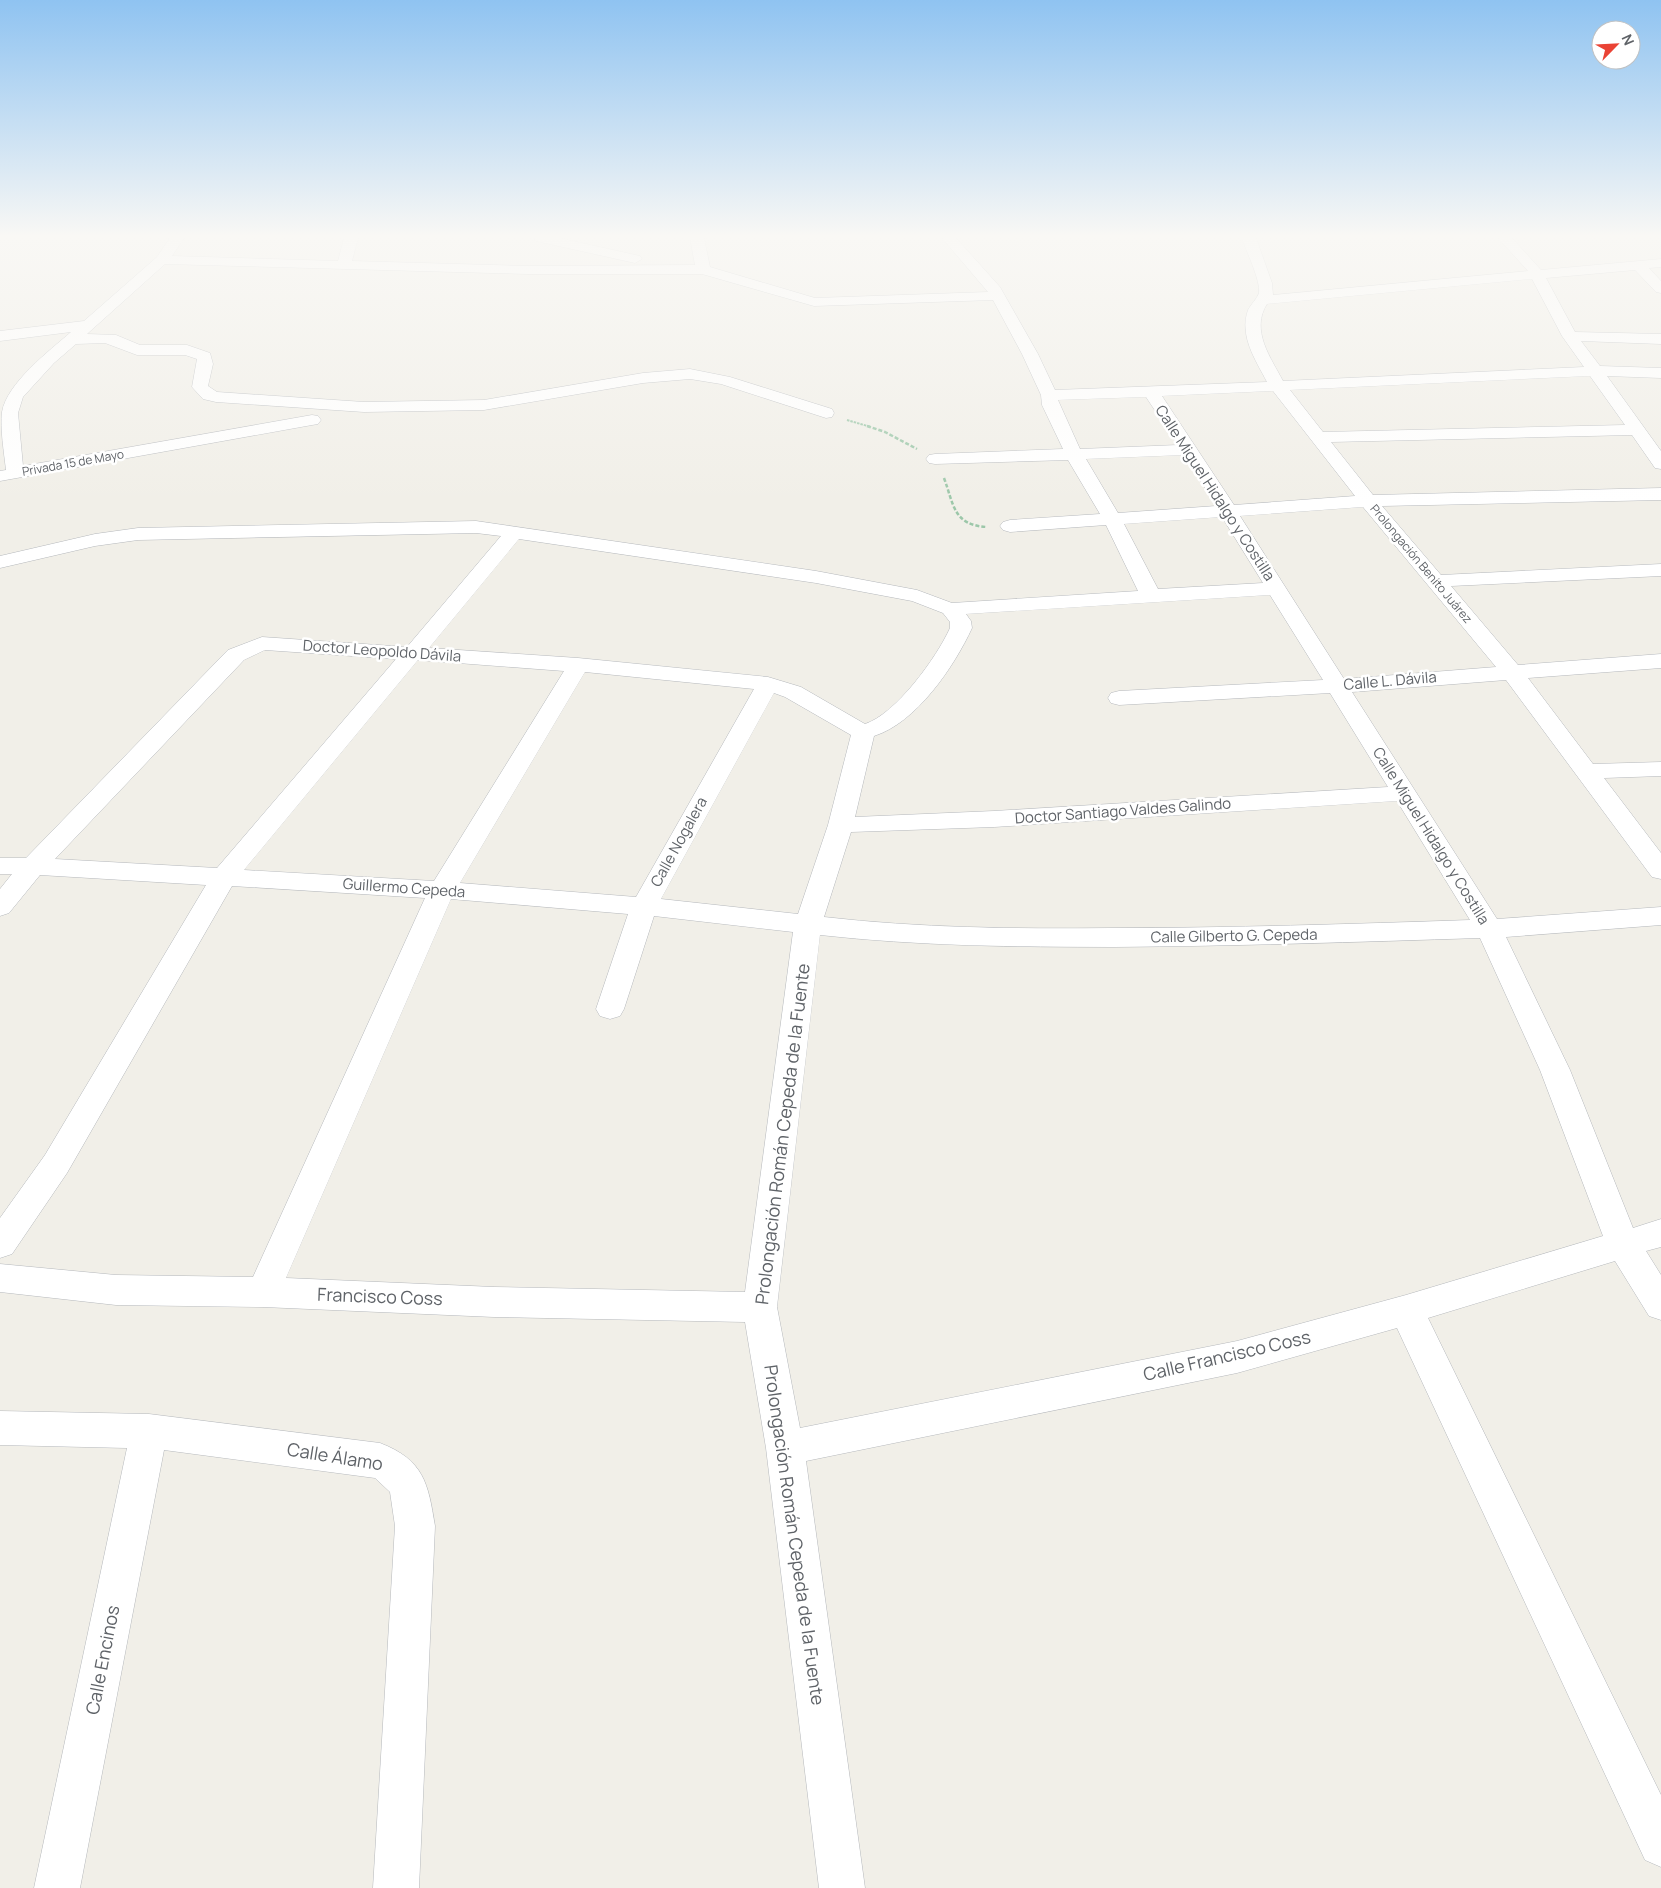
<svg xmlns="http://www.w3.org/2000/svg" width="1661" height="1888" font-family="Manrope,sans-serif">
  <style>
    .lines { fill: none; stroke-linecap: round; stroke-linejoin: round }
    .minor-casing { stroke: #b5b8bc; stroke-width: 1 }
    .path-far1 { stroke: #9cc7a9; stroke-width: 2; stroke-dasharray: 2.5 1; stroke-linecap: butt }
    .path { stroke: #9cc7a9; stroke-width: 2.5; stroke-dasharray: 4 2; stroke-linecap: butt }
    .minor { fill: #fff; fill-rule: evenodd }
    .labels { text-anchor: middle; stroke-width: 5; stroke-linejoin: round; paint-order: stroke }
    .far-street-label { font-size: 12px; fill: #5f6368; stroke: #fff }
    .street-label { font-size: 15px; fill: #5f6368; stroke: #fff }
    .near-street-label { font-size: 18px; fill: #5f6368; stroke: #fff }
  </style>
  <rect width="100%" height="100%" fill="#f1efe8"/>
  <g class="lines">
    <defs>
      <g id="minor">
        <path d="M170,238H184L172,256L338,261L344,238H358L352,261L528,266L695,265L690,238H704L710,267L815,298L988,292L942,238H956L1000,287L1038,354L1055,390L1267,382C1255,359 1239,336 1248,310C1251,304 1257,299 1259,293C1261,281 1246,251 1242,238H1256L1272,283L1273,295L1528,271L1498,238H1512L1541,270L1661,259V267L1649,268L1661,281V293L1656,292L1635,270L1546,278L1575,332L1661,334V344L1581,341L1600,366L1661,368V378L1607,376L1661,451V469L1655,468L1632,435L1331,442L1373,495L1661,488V500L1382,506L1441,575L1661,564V576L1451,586L1518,665L1661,654V668L1528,678L1593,764L1661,762V776L1604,778L1661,853V879L1652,877L1506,680L1352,692L1497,919L1661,907V925L1506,937L1570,1070L1633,1228L1661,1219V1247L1646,1251L1661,1275V1320L1649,1316L1615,1261L1428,1318L1661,1795V1867L1645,1860L1397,1328L1237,1373L806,1461L865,1888H819L766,1448L745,1322L494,1317L263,1307L116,1305L0,1292V1264L116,1275L253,1277L425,898L232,886L67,1173L12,1254L0,1258V1218L45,1155L206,885L40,875L9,913L0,916V889L12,874H0V858H26L228,650L262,637L407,647L501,536L476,533L138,540L95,546L0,568V556L95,534L138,528L476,521L816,571L917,590L952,603L1138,591L1106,525L1010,532L1003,530L1000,526L1003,522L1010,520L1100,514L1068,460L935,464L929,463L926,459L929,455L935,454L1063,449L1042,405L1041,395L1022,354L993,300L814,306L702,274H528L165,264L87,334L116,335L140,345H187L210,353L213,364L208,386L217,392L364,402L484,400L643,373L690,369L730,377L832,409L834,413L832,417L826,418L721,384L690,379L643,383L484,410L364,412L216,402L203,399L192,387L197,359L185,355H137L105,343L76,344L54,363L23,397L18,413L23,466L312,415L318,416L321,420L318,424L312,425L0,481V471L6,470C4,452 0,429 2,412C7,383 49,351 71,332L0,341V331L84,321L157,257ZM1532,279L1562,336L1584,367L1283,381C1271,358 1250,330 1267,304ZM1590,376L1625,425L1323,432L1290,390ZM1273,391L1355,496L1234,505L1162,396ZM1146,397L1178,445L1080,449L1058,400ZM1185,455L1216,506L1118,513L1086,459ZM1363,507L1496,667L1344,679L1240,516ZM1222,517L1263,583L1158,589L1124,524ZM519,539L816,583L912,601L943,613L950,622V628C937,657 896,714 865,724L801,687L768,677L578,658L429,648ZM1270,595L1323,680L1119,691L1111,693L1108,698L1111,703L1119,705L1330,693L1388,787L994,811L855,817L874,736C916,723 954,667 972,628L971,621L966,614ZM265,650L396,659L217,868L55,859L244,660ZM418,660L564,671L434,881L244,870ZM585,672L754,689L636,897L460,883ZM774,693L785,697L851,735L828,825L798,914L661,899ZM1397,801L1470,920C1350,924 1231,928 1111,928C1015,929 919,928 824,917L851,832L994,827ZM451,899L628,914L596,1009L600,1016L610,1019L620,1016L624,1009L654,916L793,932L745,1292L494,1287L286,1278ZM820,935C918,946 1016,947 1114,947C1236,946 1358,942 1480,938L1540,1070L1603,1236L1406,1295L1237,1341L800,1428L777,1307Z"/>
        <polygon points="534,238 559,238 640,256 642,259 635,263 536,241"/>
        <path d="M0,1411L149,1414L380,1443C424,1460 428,1483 435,1526L419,1888H373L395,1526L390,1492L375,1478L164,1450L80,1888H34L127,1448L0,1445Z"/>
      </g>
    </defs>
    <use href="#minor" class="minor-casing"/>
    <polyline class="path-far1" points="847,420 871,427"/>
    <g class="path">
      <polyline points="867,426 885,432 917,449"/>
      <path d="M944,478C954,505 953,525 987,527"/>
    </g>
    <use href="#minor" class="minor"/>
  </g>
  <linearGradient id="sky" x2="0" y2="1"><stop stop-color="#8fc3f1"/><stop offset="0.47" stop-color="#f9f8f5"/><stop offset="1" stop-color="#f9f8f5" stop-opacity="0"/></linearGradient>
  <rect width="1661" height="502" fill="url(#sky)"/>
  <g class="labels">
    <g class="far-street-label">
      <text transform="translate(73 463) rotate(-10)" y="4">Privada 15 de Mayo</text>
      <text transform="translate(1421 564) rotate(50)" y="4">Prolongación Benito Juárez</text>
    </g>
    <g class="street-label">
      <text transform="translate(1215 493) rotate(57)" y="5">Calle Miguel Hidalgo y Costilla</text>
      <text transform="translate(382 651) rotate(4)" y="5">Doctor Leopoldo Dávila</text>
      <text transform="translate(1390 681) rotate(-5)" y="5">Calle L. Dávila</text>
      <text transform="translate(1123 811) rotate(-4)" y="5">Doctor Santiago Valdes Galindo</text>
      <text transform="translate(1431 836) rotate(58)" y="5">Calle Miguel Hidalgo y Costilla</text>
      <text transform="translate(679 842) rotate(-61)" y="5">Calle Nogalera</text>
      <text transform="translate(404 888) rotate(4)" y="5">Guillermo Cepeda</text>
      <text transform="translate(1234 936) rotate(-1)" y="5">Calle Gilberto G. Cepeda</text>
    </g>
    <g class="near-street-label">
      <text transform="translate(783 1134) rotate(-83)" y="6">Prolongación Román Cepeda de la Fuente</text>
      <text transform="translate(380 1297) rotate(2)" y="6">Francisco Coss</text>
      <text transform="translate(1227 1356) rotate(-13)" y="6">Calle Francisco Coss</text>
      <text transform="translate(335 1457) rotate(9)" y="6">Calle Álamo</text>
      <text transform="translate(794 1535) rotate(82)" y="6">Prolongación Román Cepeda de la Fuente</text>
      <text transform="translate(103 1660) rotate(-79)" y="6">Calle Encinos</text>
    </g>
  </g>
  <g transform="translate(1616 45) rotate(66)"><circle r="24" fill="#ffffff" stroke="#bfc1c3"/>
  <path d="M0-4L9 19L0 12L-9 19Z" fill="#ea4335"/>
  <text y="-8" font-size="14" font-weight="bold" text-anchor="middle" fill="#5f6368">N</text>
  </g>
</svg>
